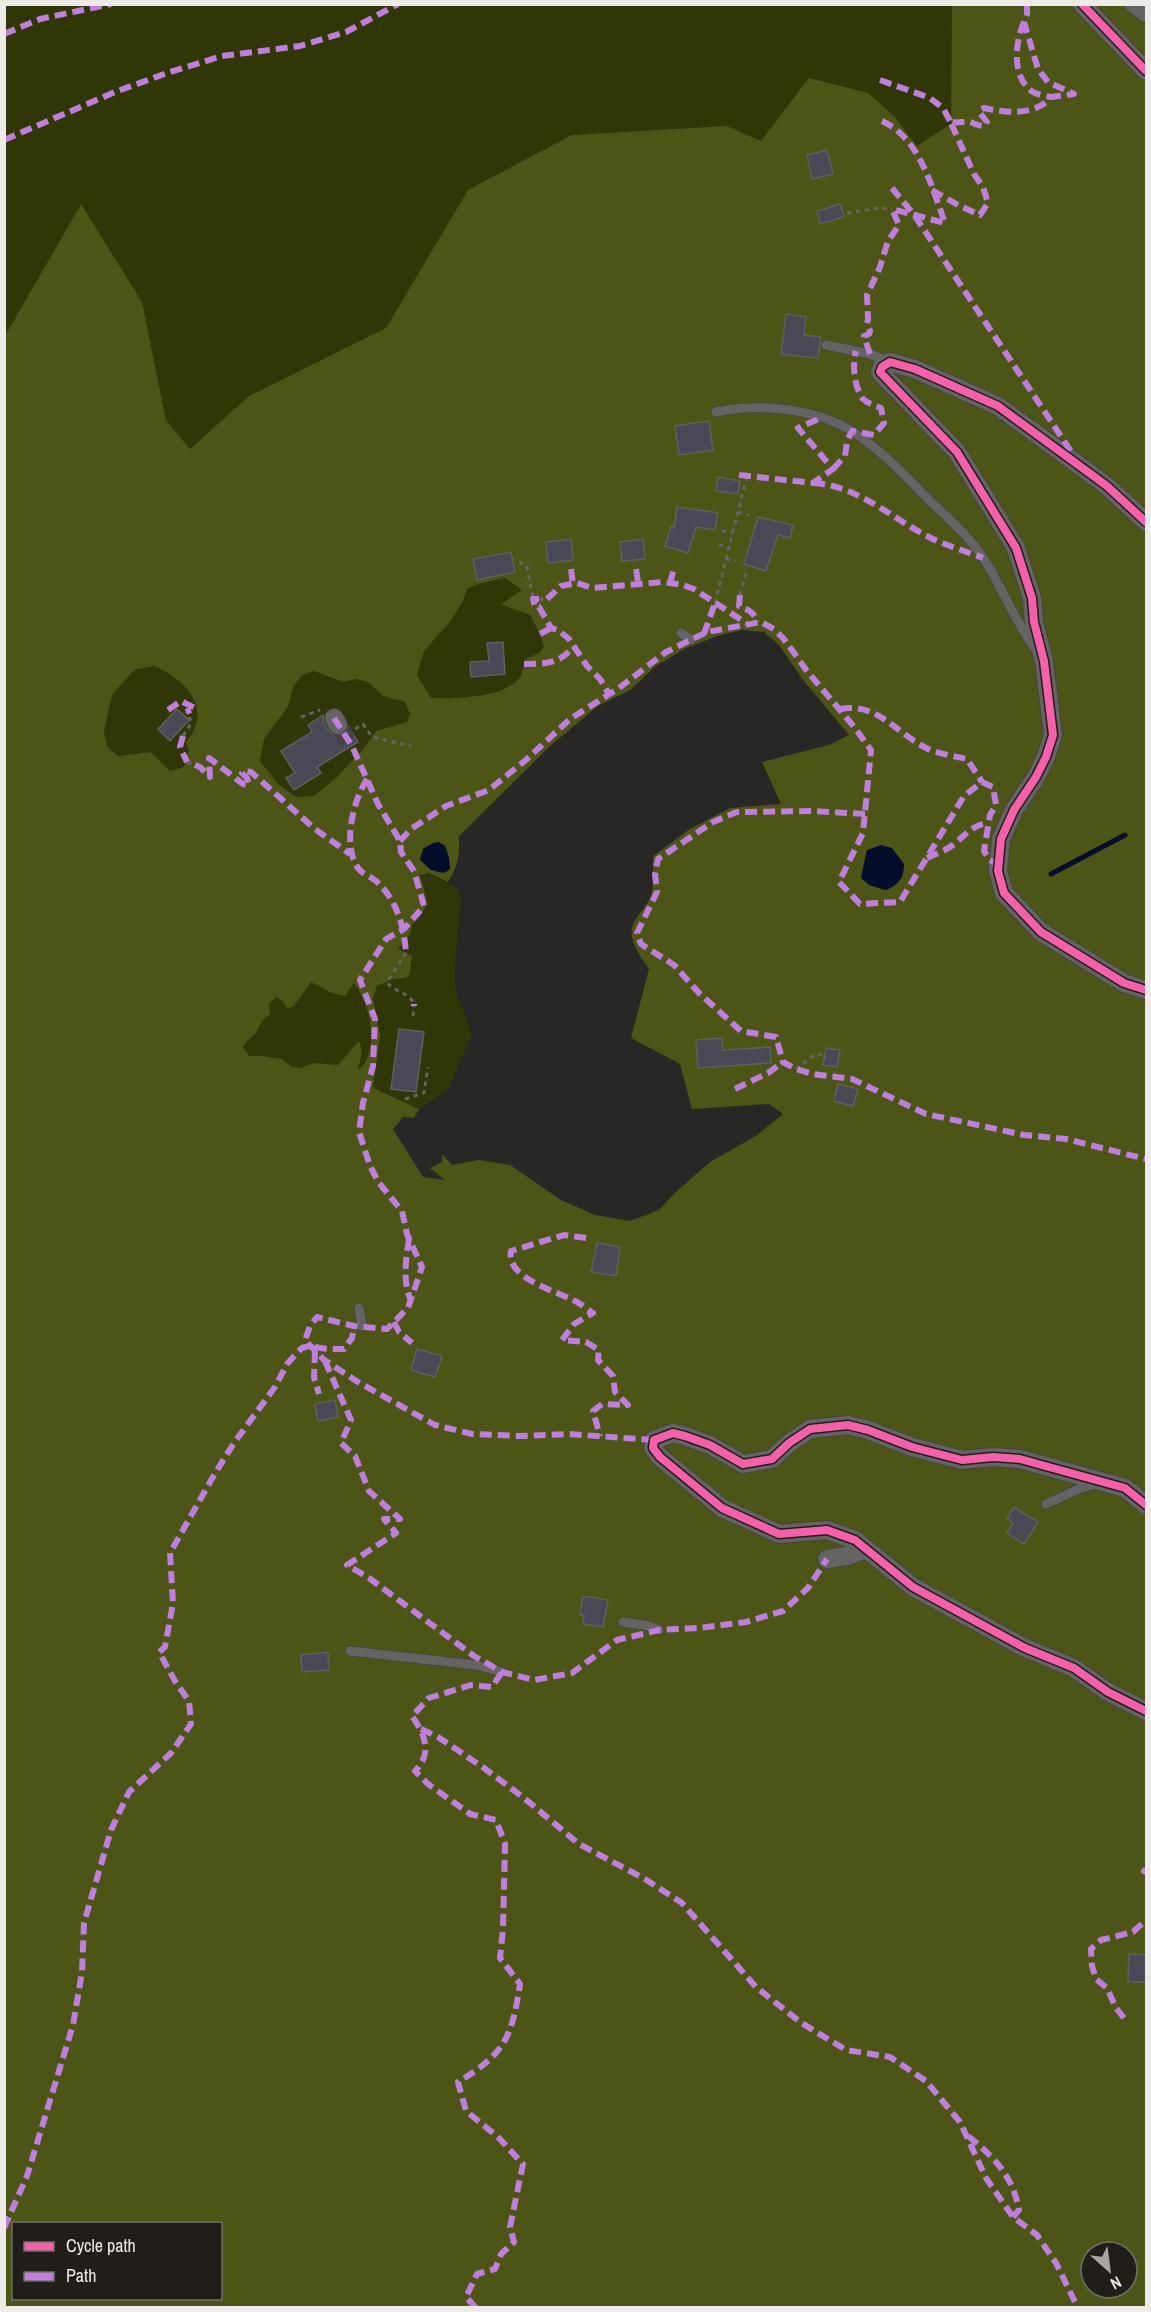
<svg xmlns="http://www.w3.org/2000/svg" width="1151" height="2312" font-family="'Archivo Narrow',sans-serif">
  <style>
    .green { fill: #303605 }
    .forest { fill: #4d5516; fill-rule: evenodd }
    .water { fill: #040e2a }
    .lines { fill: none; stroke-linecap: round; stroke-linejoin: round }
    .stream { stroke: #040e2a; stroke-width: 5 }
    .building { fill: #494855; stroke: #606060; stroke-width: 1.5 }
    .street-tunnel { stroke: #464442; stroke-width: 18; stroke-dasharray: 18 9; stroke-linecap: butt }
    .lane-casing { stroke: #464441; stroke-width: 11 }
    .street-casing { stroke: #464441; stroke-width: 20 }
    .path { stroke: #666564; stroke-width: 3; stroke-dasharray: 4.5 4.5; stroke-linecap: butt }
    .lane { stroke: #666463; stroke-width: 9 }
    .street { stroke: #666463; stroke-width: 18 }
    .quiet { stroke: #c07fdc; stroke-width: 6; stroke-dasharray: 12 6; stroke-linecap: butt }
    .cycleway-casing { stroke: #211d19; stroke-width: 11 }
    .cycleway { stroke: #f560ab; stroke-width: 8 }
  </style>
  <rect width="100%" height="100%" fill="#292725"/>
  <g class="green">
    <polygon points="5,5 952,5 951,125 917,146 894,116 761,141 727,126 468,190 386,328 249,396 190,449 166,420 142,302 81,204 5,336"/>
    <path d="M505,578L522,590L502,603C531,615 535,614 544,646L539,653L525,659C524,664 523,672 520,677C506,698 453,699 431,699L417,675L424,651L450,622L463,601L467,589L478,584Z"/>
    <path d="M154,666C186,679 214,710 187,742L189,750L184,767L170,771L151,752L118,756L107,746L104,731L112,695L134,670Z"/>
    <polygon points="314,671 330,678 343,682 356,679 368,682 383,696 405,702 410,714 407,722 376,731 364,748 337,777 314,796 296,797 279,785 260,761 264,739 288,707 293,687 302,675"/>
    <polygon points="429,873 456,888 461,899 454,975 456,992 472,1035 447,1091 419,1109 373,1089 380,1035 373,998 377,986 393,979 398,949 411,933 412,925 425,912 426,893 420,875"/>
    <path d="M311,981L332,993L355,983C369,1005 382,1051 357,1071L362,1051L348,1055L338,1065L314,1063L300,1068L292,1067L282,1059L262,1056H249L243,1047C246,1040 253,1037 257,1031C261,1023 262,1020 270,1014L269,1004L276,997L293,1007Z"/>
  </g>
  <path class="forest" d="M952,5H1146V2307L5,2308V336L81,204L142,302L166,420L190,449L249,396L386,328L468,190L572,135L727,126L761,141L809,78L868,93L894,116L917,146L951,124ZM505,578L522,590L501,604L530,615L540,634L544,646L539,653L525,659C524,664 523,672 520,677C506,698 453,699 431,698L417,675L424,651L450,622L463,601L467,589L478,584ZM742,630L764,632L779,645L803,680L849,735L829,745L762,762L781,804L730,808L690,829L653,856C652,869 655,887 650,898C646,907 638,914 634,922C626,939 640,956 649,969L631,1038L680,1064L692,1109L769,1104L783,1114L756,1136L710,1162L677,1191L659,1210L630,1221L595,1215L561,1200L510,1165L479,1160L452,1165L442,1154V1162L430,1168L445,1180L423,1177L393,1129L403,1117L414,1118L419,1109L373,1088L380,1035L373,998L377,986L393,979L409,977L412,956L398,949L411,933L412,925C433,905 427,900 420,875L429,873L448,882C458,866 460,854 459,836L551,745L598,706L630,690L656,666L684,649L717,636ZM154,666C186,679 214,710 186,742L189,750L184,767L170,771L151,752L118,756L107,746L104,731L112,695L134,670ZM314,671L343,682L356,679L368,682L383,696L405,702L410,714L407,722L376,731L364,748L337,777L314,796L296,797L279,785L260,761L264,739L288,707L293,687L302,675ZM445,845L449,858L450,869C437,877 430,868 420,860L423,848ZM867,851L904,864L902,878L886,890L869,885L862,871ZM311,982L332,993L345,996L354,983C370,1003 381,1053 358,1070L362,1051L359,1041L338,1065L314,1063L300,1068L292,1067L282,1059L262,1056H249L243,1047C246,1041 249,1040 254,1035C261,1027 258,1023 270,1014L269,1004L276,997L283,1001L287,1008L293,1007ZM14,2224H220V2298H14ZM1091,2252H1127V2288H1091Z"/>
  <g class="water">
    <path d="M439,842L445,846L449,858L450,869L444,873L431,870L420,860C422,848 427,844 439,842Z"/>
    <path d="M881,845L892,848L904,864C904,877 899,885 886,890L869,885L861,878L867,850Z"/>
  </g>
  <g class="lines">
    <polyline class="stream" points="1051,874 1125,835"/>
  </g>
  <g class="building">
    <polygon points="827,150 833,174 812,179 807,155"/>
    <polygon points="840,204 844,217 820,224 817,211"/>
    <polygon points="786,314 806,317 804,335 821,337 818,358 781,354"/>
    <polygon points="709,421 713,450 679,455 675,426"/>
    <polygon points="718,477 740,481 738,494 716,491"/>
    <polygon points="677,507 718,513 715,530 696,527 688,553 665,546 671,527 674,528"/>
    <polygon points="758,517 793,525 790,538 778,535 766,571 744,564"/>
    <polygon points="571,539 573,560 548,563 546,542"/>
    <polygon points="643,539 645,559 622,561 620,542"/>
    <polygon points="511,552 515,572 477,580 473,559"/>
    <polygon points="503,642 505,674 471,677 470,662 489,661 487,643"/>
    <polygon points="177,709 189,720 170,741 158,729"/>
    <polygon points="323,715 324,724 332,734 343,735 349,728 358,742 317,767 321,773 294,790 286,778 295,773 281,751 312,732 308,725"/>
    <polygon points="399,1029 424,1032 416,1092 391,1089"/>
    <polygon points="722,1038 723,1050 770,1047 771,1063 698,1068 696,1040"/>
    <polygon points="826,1048 840,1050 837,1067 823,1065"/>
    <polygon points="838,1084 858,1089 853,1106 834,1101"/>
    <polygon points="597,1243 620,1247 616,1276 591,1272"/>
    <polygon points="417,1349 442,1356 435,1377 411,1370"/>
    <polygon points="335,1400 338,1417 318,1421 315,1404"/>
    <polygon points="1014,1507 1038,1522 1024,1544 1007,1533 1013,1523 1007,1518"/>
    <polygon points="583,1596 608,1600 603,1627 583,1624 584,1615 580,1615"/>
    <polygon points="328,1652 329,1670 302,1672 301,1655"/>
    <polygon points="1129,1954 1146,1955 1146,1982 1128,1982"/>
  </g>
  <g class="lines">
    <polyline class="street-tunnel" points="338,725 352,746"/>
    <defs>
      <g id="lane">
        <polyline points="826,345 870,354 890,362"/>
        <path d="M716,412C759,403 816,408 853,432C881,450 905,475 928,499C947,517 970,537 984,559C1003,589 1015,622 1036,650"/>
        <polyline points="681,633 691,640"/>
        <polyline points="359,1308 362,1326"/>
        <polyline points="1046,1504 1081,1488 1096,1484"/>
        <polyline points="623,1622 649,1626 659,1630"/>
        <polyline points="350,1651 476,1665 502,1672"/>
      </g>
      <g id="street">
        <polyline points="1082,4 1146,71"/>
        <polyline points="1134,4 1146,13"/>
        <polyline points="1146,522 1107,486 998,406 915,369 890,362 882,367 880,372 957,452 1016,548 1032,598 1034,622 1044,661 1053,735 1046,757 1036,777 1014,810 1001,839 998,871 1004,893 1041,932 1124,983 1146,990"/>
        <polyline points="334,718 338,725"/>
        <polyline points="1146,1505 1125,1488 1020,1459 993,1457 962,1460 912,1447 868,1430 848,1425 810,1429 789,1443 772,1459 743,1464 710,1445 685,1436 673,1433 654,1440 653,1448 660,1457 722,1508 779,1534 827,1530 855,1540 913,1587 1025,1648 1074,1668 1108,1692 1146,1711"/>
        <polyline points="827,1559 847,1556 866,1549"/>
      </g>
    </defs>
    <use href="#lane" class="lane-casing"/>
    <use href="#street" class="street-casing"/>
    <g class="path">
      <polyline points="847,213 879,208 892,209"/>
      <polyline points="738,512 749,515"/>
      <polyline points="722,531 733,533"/>
      <polyline points="719,545 729,547"/>
      <polyline points="726,559 736,561"/>
      <polyline points="519,562 527,566 533,599"/>
      <polyline points="740,595 747,570"/>
      <polyline points="539,599 547,599"/>
      <polyline points="715,603 747,476"/>
      <polyline points="301,717 320,710"/>
      <polyline points="355,729 363,724 372,737 411,746"/>
      <polyline points="183,736 192,722 186,712"/>
      <polyline points="187,762 195,765"/>
      <path d="M406,953L387,982C395,993 408,991 414,1004"/>
      <polyline points="413,1016 414,1006"/>
      <polyline points="796,1069 813,1056 822,1054"/>
      <polyline points="405,1099 424,1093 428,1067"/>
    </g>
    <use href="#lane" class="lane"/>
    <use href="#street" class="street"/>
    <g class="quiet">
      <path d="M1024,22C1015,42 1011,78 1033,92C1038,95 1046,96 1051,97"/>
      <polyline points="4,34 40,19 111,4"/>
      <polyline points="880,80 930,98 943,108 950,121"/>
      <path d="M882,121C920,138 932,188 945,223L892,209"/>
      <polyline points="4,140 115,92 167,73 222,56 300,46 346,32 398,4"/>
      <polyline points="892,188 915,216 1074,456"/>
      <path d="M932,190L958,205L980,215L988,203L983,187L974,174L950,121C957,124 963,121 970,122C976,124 978,126 985,126L987,122L980,113V110L984,108C1006,113 1036,116 1051,97L1074,94L1048,82L1038,69L1024,22L1027,14V4"/>
      <polyline points="870,354 864,336 869,334 870,331 867,324 868,319 867,295 880,267 888,241 899,225 892,209"/>
      <path d="M833,469L845,456L847,441L852,431L874,435L884,423L881,408C876,406 867,403 863,399C854,387 852,364 856,351"/>
      <polyline points="739,475 813,483 833,469 798,428 821,418"/>
      <path d="M813,483C858,485 892,519 931,538C947,546 966,551 983,558"/>
      <polyline points="571,569 573,584"/>
      <polyline points="636,569 638,582"/>
      <polyline points="670,583 674,568"/>
      <path d="M740,595L739,606C749,610 754,612 757,622"/>
      <polyline points="539,599 533,599 535,607 539,607 551,628 558,630 569,639 587,666 600,679 609,694"/>
      <polyline points="547,599 561,586 577,583 592,588 662,582 683,585 694,589 746,623"/>
      <polyline points="540,634 551,628"/>
      <polyline points="704,634 715,603"/>
      <path d="M524,664C544,664 560,664 573,647"/>
      <path d="M840,709C877,702 895,732 926,748C938,754 954,756 967,759L982,782"/>
      <polyline points="168,710 181,701 195,708 186,712"/>
      <polyline points="334,718 352,746 378,804 400,841 401,852 414,871 424,906 404,929 386,939 360,980 375,1019 373,1066 363,1103 359,1132 370,1166 379,1183 402,1211 407,1234 422,1267 408,1308 387,1329 354,1326 317,1317 310,1326 305,1340 323,1359 358,1382 435,1425 472,1434 519,1436 568,1434 654,1440"/>
      <polyline points="183,736 180,747 187,762"/>
      <polyline points="195,765 200,767 210,777 209,758 243,784 249,785 247,778 242,773 244,771 251,772 315,829 350,854"/>
      <path d="M367,779C353,801 342,845 358,868C362,874 370,876 376,881C397,900 404,926 406,953"/>
      <polyline points="865,814 814,811 737,812 713,822 658,859 655,874 657,892 637,933 641,944 674,965 699,993 741,1031 776,1037 783,1062 796,1069 812,1074 852,1079 926,1114 1024,1135 1066,1139 1146,1159"/>
      <polyline points="400,841 411,829 446,806 489,790 527,759 570,719 619,688 666,652 707,632 761,622 774,629 784,639 807,671 855,728 871,750 863,833 839,882 860,904 900,902 964,796 982,782 993,787 996,805 990,815 984,851 990,860 998,865"/>
      <path d="M927,858C936,854 947,850 954,844C965,835 974,824 988,823"/>
      <polyline points="414,1006 414,1004"/>
      <polyline points="735,1089 768,1073 783,1062"/>
      <path d="M586,1238L564,1235L511,1251C505,1277 555,1291 573,1300C580,1303 587,1309 593,1313L574,1324L562,1340L586,1342L599,1350L598,1360L613,1376L615,1392L628,1405L602,1404L593,1411L600,1436"/>
      <path d="M409,1239C406,1260 402,1280 411,1301"/>
      <polyline points="394,1322 399,1332 412,1343"/>
      <polyline points="315,1351 314,1377 319,1394"/>
      <polyline points="325,1361 351,1420 341,1443 355,1456 369,1491 400,1519 384,1519 396,1533 347,1565 369,1578 474,1656 502,1672 534,1680 572,1673 617,1640 659,1630 699,1628 746,1622 783,1611 808,1588 827,1559"/>
      <polyline points="421,1729 438,1737 484,1768 524,1798 579,1844 645,1879 682,1903 756,1987 800,2022 846,2050 890,2057 926,2081 960,2122 986,2178 1013,2217 1037,2235 1056,2263 1078,2308"/>
      <polyline points="1146,1869 1144,1871 1146,1872"/>
      <polyline points="1124,2018 1116,2008 1107,1988 1096,1979 1092,1966 1091,1949 1101,1940 1133,1932 1146,1920"/>
      <path d="M968,2136C994,2157 1013,2176 1019,2210L1013,2217"/>
      <polyline points="4,2228 27,2176 73,2025 82,1972 84,1923 111,1830 129,1792 171,1753 191,1724 189,1701 175,1681 159,1652 165,1647 173,1603 170,1553 214,1475 234,1443 275,1387 287,1364 296,1354 302,1348 309,1346 327,1349 344,1349 352,1338 354,1326"/>
      <path d="M476,2308L466,2297L477,2274L495,2269L501,2254L514,2242L510,2227L523,2164L498,2137L466,2111L458,2082C505,2054 512,2037 520,1984L500,1958L503,1929L505,1844L496,1820L470,1814L428,1784L415,1771C433,1753 425,1735 412,1716L429,1698L471,1685L492,1687L502,1672"/>
    </g>
    <defs>
      <g id="cycleway">
        <polyline points="1082,4 1146,71"/>
        <polyline points="1146,522 1107,486 998,406 915,369 890,362 882,367 880,372 957,452 1016,548 1032,598 1034,622 1044,661 1053,735 1046,757 1036,777 1014,810 1001,839 998,871 1004,893 1041,932 1124,983 1146,990"/>
        <polyline points="1146,1505 1125,1488 1020,1459 993,1457 962,1460 912,1447 868,1430 848,1425 810,1429 789,1443 772,1459 743,1464 710,1445 685,1436 673,1433 654,1440 653,1448 660,1457 722,1508 779,1534 827,1530 855,1540 913,1587 1025,1648 1074,1668 1108,1692 1146,1711"/>
      </g>
    </defs>
    <use href="#cycleway" class="cycleway-casing"/>
    <use href="#cycleway" class="cycleway"/>
  </g>
  <rect width="1151" height="2312" fill="none" stroke="#edeae7" stroke-width="12"/>
  <rect x="12" y="2222" width="210" height="78" fill="#211d19" stroke="#736f6b" stroke-width="1.5"/>
  <rect x="24" y="2242" width="30" height="9" fill="#f560ab" stroke="#736f6b" stroke-width="1.5"/>
  <text x="66" y="2252" font-size="18" fill="#edeae7">Cycle path</text>
  <rect x="24" y="2272" width="30" height="9" fill="#c07fdc" stroke="#736f6b" stroke-width="1.5"/>
  <text x="66" y="2282" font-size="18" fill="#edeae7">Path</text>
  <g transform="translate(1109 2270) rotate(152)"><circle r="28" fill="#211d19" stroke="#736f6b" stroke-width="1.5"/>
  <path d="M0-4.5L10 22L0 15L-10 22Z" fill="#a8a6a3"/>
  <text y="-9" font-size="16" font-weight="bold" text-anchor="middle" fill="#edeae7">N</text>
  </g>
</svg>
